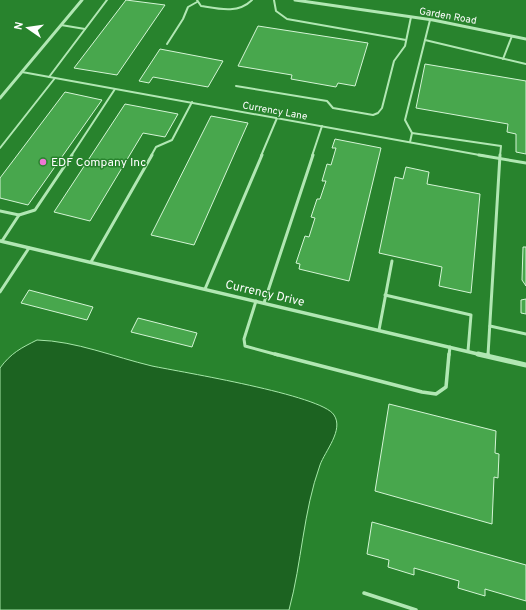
<svg xmlns="http://www.w3.org/2000/svg" width="526" height="610" font-family="Overpass,sans-serif">
  <style>
    .water { fill: #1c6321; stroke: #a5e7a8 }
    .building { fill: #48a74d; stroke: #d4f5d5 }
    .lines { fill: none; stroke-linecap: round; stroke-linejoin: round }
    .service-far2 { stroke: #b1e7b3; stroke-width: 2 }
    .service-far1 { stroke: #b1e7b3; stroke-width: 3 }
    .service { stroke: #b1e7b3; stroke-width: 3.5 }
    .minor-far2 { stroke: #b1e7b3; stroke-width: 3 }
    .minor-far1 { stroke: #b1e7b3; stroke-width: 3.5 }
    .minor { stroke: #b1e7b3; stroke-width: 5 }
    .poi-dot { fill: #ee77d5; stroke: #28832d; stroke-width: 1.5 }
    .labels { text-anchor: middle; stroke-width: 3; stroke-linejoin: round; paint-order: stroke }
    .far-street-label { font-size: 10px; fill: #fff; stroke: #28832d }
    .poi-label { font-size: 12px; fill: #fff; stroke: #28832d; text-anchor: start }
    .street-label { font-size: 12px; fill: #fff; stroke: #28832d }
  </style>
  <rect width="100%" height="100%" fill="#28832d"/>
  <path class="water" d="M37,340C76,341 114,357 152,366C181,372 322,395 334,415C344,430 325,451 320,465C303,512 302,562 289,610H0V368C11,353 21,348 37,340Z"/>
  <g class="building">
    <polygon points="126,0 165,5 117,75 74,68"/>
    <polygon points="258,26 368,43 355,86 338,83 336,87 291,79 292,75 238,66"/>
    <polygon points="160,49 223,61 208,87 153,77 149,83 139,81"/>
    <polygon points="425,64 526,81 526,154 516,152 516,134 507,132 508,124 416,108"/>
    <polygon points="65,92 102,100 28,205 0,198 0,178"/>
    <polygon points="125,104 178,114 165,137 143,133 90,221 54,212"/>
    <polygon points="211,116 248,123 194,245 151,235"/>
    <polygon points="335,139 381,148 349,281 299,269 300,264 296,263 305,236 309,237 315,218 311,217 317,199 320,199 326,181 322,181 327,164 331,165 336,148 332,148"/>
    <polygon points="406,167 429,172 427,184 480,194 471,293 439,286 442,267 379,253 395,177 403,179"/>
    <polygon points="523,247 526,247 526,286 522,280"/>
    <polygon points="29,290 93,307 87,320 21,303"/>
    <polygon points="526,299 526,314 521,313 521,300"/>
    <polygon points="138,318 197,333 192,347 131,332"/>
    <polygon points="389,404 496,431 495,453 499,454 498,478 494,477 492,524 375,491"/>
    <polygon points="372,522 526,565 526,601 485,589 485,596 458,588 459,581 414,568 414,575 388,567 389,560 367,554"/>
  </g>
  <g class="lines">
    <g class="service-far2">
      <path d="M197,0L201,6C219,9 238,14 252,0"/>
      <polyline points="274,0 276,11 287,19 406,40"/>
      <polyline points="61,25 85,29"/>
      <polyline points="425,40 526,64"/>
      <polyline points="167,44 183,19 188,7 197,2"/>
      <polyline points="503,59 512,36"/>
      <polyline points="22,72 485,156"/>
      <polyline points="49,77 107,0"/>
      <polyline points="236,86 327,101 333,108 373,115 378,113 382,108 394,61 405,46 411,17"/>
      <polyline points="412,133 405,120 430,20"/>
      <polyline points="410,142 412,133 501,146 500,156"/>
      <polyline points="0,148 55,78"/>
      <polyline points="71,156 115,89"/>
      <polyline points="151,156 156,147 172,140 192,102"/>
      <polyline points="261,156 277,118"/>
      <polyline points="312,156 322,126"/>
    </g>
    <g class="service-far1">
      <polyline points="479,155 526,163"/>
      <polyline points="0,211 19,215 2,241"/>
      <polyline points="19,215 35,210 72,155"/>
      <polyline points="91,262 152,155"/>
      <polyline points="205,289 262,155"/>
      <polyline points="0,292 29,248"/>
      <polyline points="385,295 471,315 468,351"/>
      <polyline points="256,301 244,339 245,346 278,355"/>
      <polyline points="264,303 313,155"/>
      <polyline points="490,326 526,334"/>
      <polyline points="379,330 392,261"/>
      <polyline points="449,355 450,347"/>
      <polyline points="488,355 500,155"/>
    </g>
    <g class="service">
      <polyline points="275,354 422,392 436,394 446,387 449,354"/>
      <polyline points="488,356 488,354"/>
      <polyline points="364,593 416,610"/>
    </g>
    <g class="minor-far2">
      <polyline points="295,0 433,20 526,39"/>
      <polyline points="0,98 82,0"/>
    </g>
    <polyline class="minor-far1" points="0,241 482,355"/>
    <polyline class="minor" points="478,354 526,365"/>
  </g>
  <circle class="poi-dot" cx="43" cy="162" r="4"/>
  <g class="labels">
    <g class="far-street-label">
      <text transform="translate(448 15) rotate(10)" y="4">Garden Road</text>
      <text transform="translate(275 110) rotate(10)" y="4">Currency Lane</text>
    </g>
    <g class="poi-label">
      <text x="51" y="166">EDF Company Inc</text>
    </g>
    <g class="street-label">
      <text transform="translate(265 293) rotate(13)" y="4">Currency Drive</text>
    </g>
  </g>
  <g transform="translate(28 28) rotate(283)" stroke="#28832d" stroke-width="3" paint-order="stroke">
  <path d="M0-3L7 15L0 10L-7 15Z" fill="#ffffff"/>
  <text y="-6" font-size="11" font-weight="bold" text-anchor="middle" fill="#ffffff">N</text>
  </g>
</svg>
